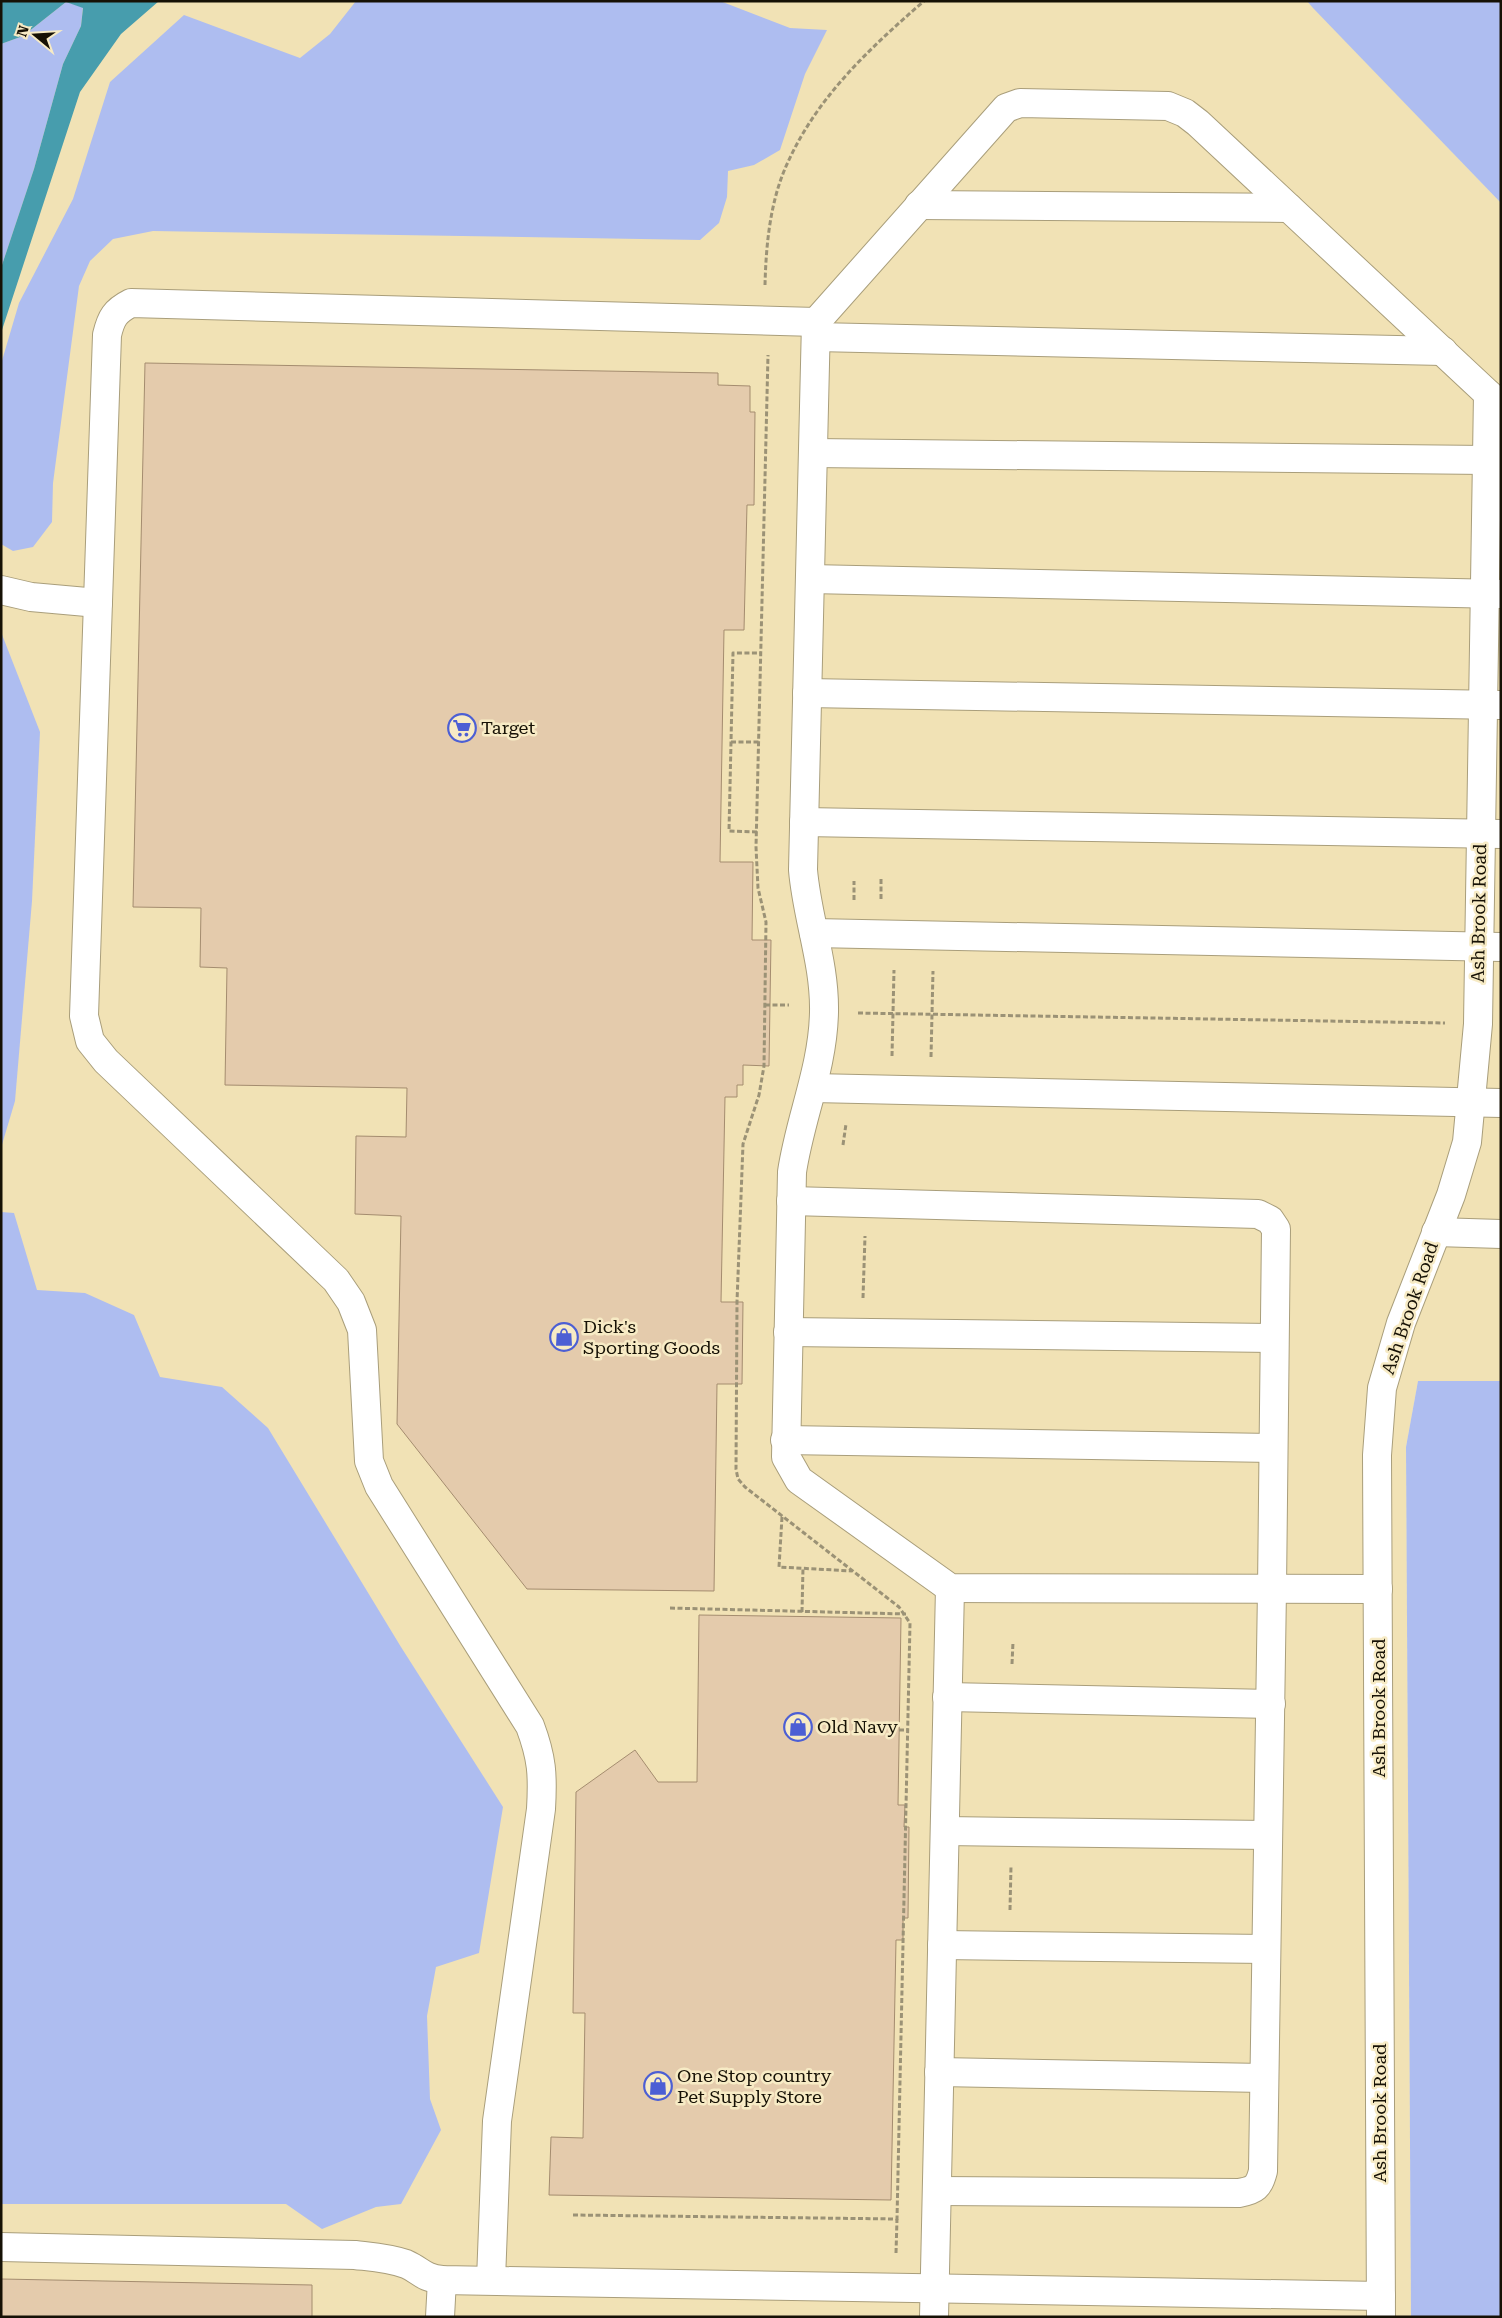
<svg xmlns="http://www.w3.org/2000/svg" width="1502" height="2318" font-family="'Roboto Serif',serif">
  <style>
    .built { fill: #f1e2b5 }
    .green { fill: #aebdf0 }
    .water { fill: #479dad }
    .building { fill: #e4cbac; stroke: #a48c6f }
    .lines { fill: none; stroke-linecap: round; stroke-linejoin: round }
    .minor-casing { stroke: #a99e7b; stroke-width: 30 }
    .path { stroke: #9b9276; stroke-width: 3; stroke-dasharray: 5 2.5; stroke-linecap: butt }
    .minor { stroke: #fff; stroke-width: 28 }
    .labels { text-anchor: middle; stroke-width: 5; stroke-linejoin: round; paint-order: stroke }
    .poi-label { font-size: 18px; fill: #161105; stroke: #f7ebc5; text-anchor: start }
    .street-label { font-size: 18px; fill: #161105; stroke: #f7ebc5 }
  </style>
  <rect width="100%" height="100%" fill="#f7ebc5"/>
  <polygon class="built" points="1,1 1307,1 1501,203 1501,1381 1418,1381 1406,1447 1411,2317 1,2317"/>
  <g class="green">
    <polygon points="356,1 720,1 790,28 827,30 805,74 780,150 754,165 728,171 727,197 719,223 700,240 153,231 113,239 90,261 79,286 53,483 52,522 33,547 13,551 1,544 1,364 19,303 73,199 110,82 184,15 300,58 330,34"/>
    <polygon points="1307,1 1501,1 1501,203 1313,8"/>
    <polygon points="66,2 83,7 81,26 63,64 34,169 1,268 1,44 23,36"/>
    <polygon points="1,632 40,732 32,901 15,1101 1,1148"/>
    <polygon points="1,1212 14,1213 37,1290 85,1293 134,1315 160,1377 222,1387 268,1428 401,1647 503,1807 479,1953 436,1967 427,2016 430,2099 441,2130 401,2204 376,2207 322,2229 286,2204 1,2204"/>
    <polygon points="1418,1381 1501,1381 1501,2317 1411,2317 1406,1447"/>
  </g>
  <polygon class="water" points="1,1 159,1 121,34 80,92 1,333 1,268 34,169 63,64 81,26 83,8 66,2 23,36 1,44"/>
  <g class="building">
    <polygon points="145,363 718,373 718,385 750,386 750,412 755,412 754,505 747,505 744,630 724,630 720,862 753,862 752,940 771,940 769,1066 743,1065 743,1085 737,1085 737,1097 725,1097 721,1302 743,1302 742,1384 717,1384 714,1591 527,1589 397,1424 401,1216 355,1214 356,1136 406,1137 407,1088 225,1085 227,968 200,967 201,908 133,907"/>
    <polygon points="699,1615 901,1618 898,1805 905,1805 904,1827 909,1827 908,1918 903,1918 903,1940 896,1940 891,2200 549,2195 551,2137 583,2138 585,2013 573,2013 576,1792 635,1750 658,1782 697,1782"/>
    <polygon points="1,2279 312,2285 312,2317 1,2317"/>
  </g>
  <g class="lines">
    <defs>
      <g id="minor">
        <polyline points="919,205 1289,208"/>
        <polyline points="816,337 1443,351"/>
        <polyline points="813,453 1487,460"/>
        <polyline points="810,579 1501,594"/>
        <polyline points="1,590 31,597 98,603"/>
        <polyline points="807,693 1500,705"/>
        <polyline points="804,822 1501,834"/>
        <polyline points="814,933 1501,947"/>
        <polyline points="813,1088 1501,1103"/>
        <path d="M791,1201L1258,1214L1270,1220L1276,1229L1272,1589L1263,2171C1259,2187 1255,2190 1239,2193L937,2191"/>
        <polyline points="1436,1232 1501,1234"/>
        <polyline points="788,1332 1274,1338"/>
        <polyline points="785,1440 1273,1448"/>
        <path d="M1378,1589L950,1588L799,1480L786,1457L792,1172C800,1118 823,1068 824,1012C825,963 807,918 803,870L816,322L1006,108L1020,103L1168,106L1185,113L1198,123L1501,406"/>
        <polyline points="947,1697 1271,1704"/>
        <polyline points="945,1831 1268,1835"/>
        <polyline points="942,1945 1266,1949"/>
        <polyline points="939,2072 1264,2078"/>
        <path d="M1,2247L355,2255C372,2257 389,2258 406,2264C420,2270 423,2278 442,2280L1381,2296"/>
        <path d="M491,2280L497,2121L541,1809C543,1775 542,1758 530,1726L379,1486L369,1461L362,1330L351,1302L336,1280L106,1061L90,1041L84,1016L107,335C111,318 115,311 131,303L816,322"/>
        <polyline points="440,2317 442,2280"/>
        <polyline points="934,2317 950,1588"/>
        <polyline points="1381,2317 1377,1455 1382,1388 1401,1323 1451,1195 1467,1142 1478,1024 1488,394"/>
      </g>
    </defs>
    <use href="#minor" class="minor-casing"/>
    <g class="path">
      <path d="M765,285C766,245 770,200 788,162C818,96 870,48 924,1"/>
      <polyline points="731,742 759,742"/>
      <polyline points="757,832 729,831 733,653 761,653"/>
      <polyline points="881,899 881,879"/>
      <polyline points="854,900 854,881"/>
      <polyline points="765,1005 789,1005"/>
      <polyline points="858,1013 1445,1023"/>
      <polyline points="892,1056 894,970"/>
      <polyline points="931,1057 933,971"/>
      <polyline points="843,1145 846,1124"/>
      <polyline points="863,1298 865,1236"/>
      <polyline points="782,1517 779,1567 852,1571"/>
      <polyline points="670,1608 906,1614"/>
      <polyline points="802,1612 803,1568"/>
      <polyline points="1012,1664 1013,1642"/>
      <polyline points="899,1730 908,1730"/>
      <polyline points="1010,1910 1011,1866"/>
      <polyline points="573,2215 897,2219 910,1623 899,1607 745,1487 738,1479 736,1469 737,1302 743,1144 759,1095 764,1066 766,922 758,888 756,847 768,355"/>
      <polyline points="896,2253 897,2219"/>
    </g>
    <use href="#minor" class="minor"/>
  </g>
  <defs>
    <symbol id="supermarket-ring" viewBox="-11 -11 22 22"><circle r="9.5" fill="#f7ebc5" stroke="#4c5fd4" stroke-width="1.5"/><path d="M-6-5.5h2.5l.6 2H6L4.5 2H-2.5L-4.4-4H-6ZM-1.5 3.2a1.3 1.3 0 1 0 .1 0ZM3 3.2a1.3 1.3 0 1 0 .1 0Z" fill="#4c5fd4"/></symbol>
    <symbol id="shop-ring" viewBox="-11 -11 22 22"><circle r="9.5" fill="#f7ebc5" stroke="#4c5fd4" stroke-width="1.5"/><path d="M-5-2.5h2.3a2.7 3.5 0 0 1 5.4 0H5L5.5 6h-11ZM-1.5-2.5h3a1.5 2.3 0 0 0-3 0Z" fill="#4c5fd4"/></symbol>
  </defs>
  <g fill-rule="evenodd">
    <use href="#supermarket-ring" x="446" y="712" width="32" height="32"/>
    <use href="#shop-ring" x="548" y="1321" width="32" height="32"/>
    <use href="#shop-ring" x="782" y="1711" width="32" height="32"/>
    <use href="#shop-ring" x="642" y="2070" width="32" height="32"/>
  </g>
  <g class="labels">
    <g class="poi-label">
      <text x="481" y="734">Target</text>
      <text x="583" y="1333">Dick's<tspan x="583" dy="21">Sporting Goods</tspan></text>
      <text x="817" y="1733">Old Navy</text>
      <text x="677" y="2082">One Stop country<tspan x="677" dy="21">Pet Supply Store</tspan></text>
    </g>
    <g class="street-label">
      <text transform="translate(1479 913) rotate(-89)" y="6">Ash Brook Road</text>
      <text transform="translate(1410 1308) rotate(-71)" y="6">Ash Brook Road</text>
      <text transform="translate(1379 1708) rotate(-90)" y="6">Ash Brook Road</text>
      <text transform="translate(1380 2113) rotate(-90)" y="6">Ash Brook Road</text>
    </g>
  </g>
  <rect width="1502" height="2318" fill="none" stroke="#161105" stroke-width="5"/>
  <g transform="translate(35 35) rotate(288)" stroke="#f7ebc5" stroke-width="4" paint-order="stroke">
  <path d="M0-4L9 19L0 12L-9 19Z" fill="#161105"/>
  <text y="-8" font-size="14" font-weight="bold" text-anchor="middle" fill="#161105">N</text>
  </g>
</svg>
